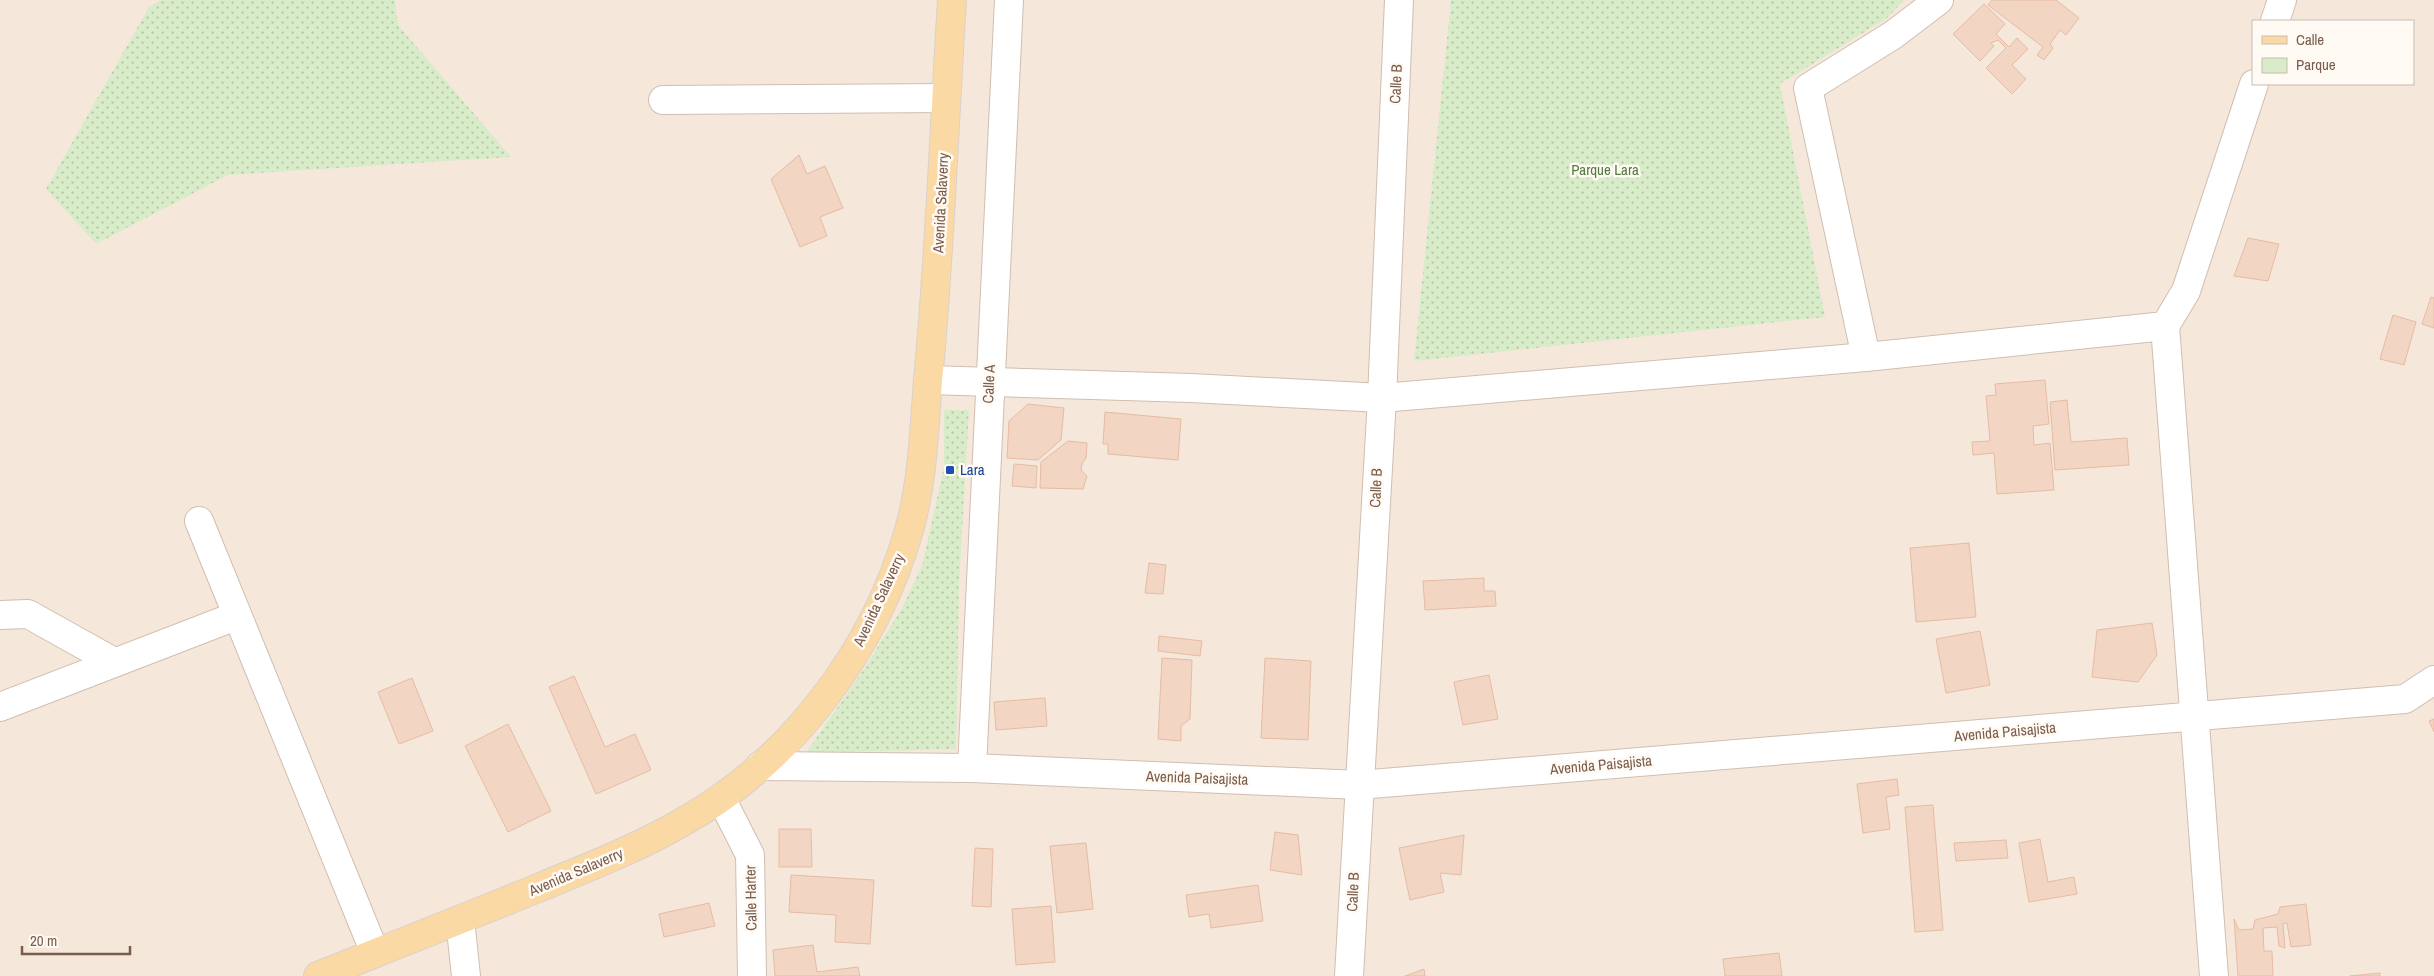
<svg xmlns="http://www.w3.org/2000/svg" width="2434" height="976" font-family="'Archivo Narrow',sans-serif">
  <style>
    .residential { fill: #f5e8da; fill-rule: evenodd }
    .green { fill: url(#green-dots) }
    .building { fill: #f3d5c3; stroke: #e6bba3 }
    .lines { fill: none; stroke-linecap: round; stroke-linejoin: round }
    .minor-casing { stroke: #d1beb0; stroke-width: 30 }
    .major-casing { stroke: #dad1cd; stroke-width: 30 }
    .minor { stroke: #fff; stroke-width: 28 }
    .major { stroke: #fbd9a5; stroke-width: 28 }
    .transit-dot { fill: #1a4fb4; stroke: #fffaf3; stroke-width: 2 }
    .labels { text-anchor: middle; stroke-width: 5; stroke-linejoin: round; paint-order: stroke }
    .street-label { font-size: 15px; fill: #7a5c4d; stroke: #fffaf3 }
    .park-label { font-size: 15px; fill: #537a41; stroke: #fffaf3 }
    .transit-label { font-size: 15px; fill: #164399; stroke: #fffaf3; text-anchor: start }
  </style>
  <defs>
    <pattern id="green-dots" width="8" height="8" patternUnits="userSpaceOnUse" patternTransform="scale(1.25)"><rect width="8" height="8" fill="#d8ecc9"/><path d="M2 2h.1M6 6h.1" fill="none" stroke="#b4c2a5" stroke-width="1.8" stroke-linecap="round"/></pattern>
  </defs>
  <rect width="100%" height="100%" fill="#fdf6ec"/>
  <path class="residential" d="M0,0H2434V976H0ZM2253,21H2413V84H2253Z"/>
  <g class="green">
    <polygon points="161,0 395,0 398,25 511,157 228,175 96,244 46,189 149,7"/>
    <polygon points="1451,0 1904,0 1887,18 1780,84 1825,317 1414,361"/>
    <polygon points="944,410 969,410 959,584 956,749 806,753 866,666 902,608 922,566 944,467"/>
  </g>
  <g class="building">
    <polygon points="1992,0 2056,0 2079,18 2066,35 2060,30 2050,44 2053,48 2044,60 2037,55 2043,47 1988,5"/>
    <polygon points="1984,4 2005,24 1996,34 2009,47 2017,38 2028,49 2012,65 2026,79 2012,94 1986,68 2006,48 1998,40 1991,43 1994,46 1980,61 1953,34"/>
    <polygon points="799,155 807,174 825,166 843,208 820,217 827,236 800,247 771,179"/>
    <polygon points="2248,238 2279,244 2268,281 2234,276"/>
    <polygon points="2431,297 2434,298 2434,328 2422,324"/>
    <polygon points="2393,315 2416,322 2404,365 2380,359"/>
    <polygon points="2045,380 2049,424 2033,426 2034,445 2050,443 2054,490 1997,494 1994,453 1973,455 1972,442 1990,441 1986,396 1996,395 1995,384"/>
    <polygon points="2067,400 2071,442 2127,438 2129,465 2055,470 2050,402"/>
    <polygon points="1028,404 1064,408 1061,440 1038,460 1007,458 1009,421"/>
    <polygon points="1105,412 1181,419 1178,460 1108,454 1108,444 1103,444"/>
    <polygon points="1068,441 1087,443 1086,458 1082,464 1081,470 1087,476 1083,489 1040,488 1041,462"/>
    <polygon points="1014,464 1037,466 1036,488 1012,486"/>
    <polygon points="1969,543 1976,617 1916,622 1910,548"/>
    <polygon points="1149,563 1166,565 1163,594 1145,593"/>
    <polygon points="1484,578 1484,591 1495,591 1496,606 1425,610 1423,581"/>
    <polygon points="2152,623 2157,655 2138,682 2092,677 2097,630"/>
    <polygon points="1980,631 1990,685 1946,693 1936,639"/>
    <polygon points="1159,636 1202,641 1200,656 1158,651"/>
    <polygon points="1162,658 1192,660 1190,719 1181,726 1181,741 1158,739"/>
    <polygon points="1265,658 1311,661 1308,740 1261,738"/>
    <polygon points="1489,675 1498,719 1463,725 1454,682"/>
    <polygon points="574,676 605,747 635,734 651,770 596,794 549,687"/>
    <polygon points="412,678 433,731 399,744 378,692"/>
    <polygon points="1045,698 1047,726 996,730 994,702"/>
    <polygon points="2434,719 2434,732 2429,721"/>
    <polygon points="508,724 551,811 508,832 465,746"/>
    <polygon points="1897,779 1899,795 1886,797 1890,829 1863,833 1857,784"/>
    <polygon points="1933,805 1943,930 1915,932 1905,807"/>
    <polygon points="779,829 811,829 812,867 779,867"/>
    <polygon points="1275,832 1298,835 1302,875 1270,870"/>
    <polygon points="1464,835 1461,875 1440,873 1444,892 1410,900 1399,848"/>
    <polygon points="2040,839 2048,882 2074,877 2077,894 2029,902 2019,843"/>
    <polygon points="2006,840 2008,858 1956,861 1954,843"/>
    <polygon points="1086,843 1093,909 1057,913 1050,846"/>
    <polygon points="975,848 993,849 991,907 972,906"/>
    <polygon points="791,875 874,880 870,944 835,942 836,915 789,912"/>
    <polygon points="1258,885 1263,921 1211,928 1209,914 1189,917 1186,895"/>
    <polygon points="709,903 715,926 664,937 659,914"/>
    <polygon points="2306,904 2311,945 2291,947 2287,923 2283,924 2285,948 2279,946 2277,927 2263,928 2264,951 2272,951 2273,976 2238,976 2234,919 2239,930 2253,929 2255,920 2278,914 2280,907"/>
    <polygon points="1051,906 1055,962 1016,965 1012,909"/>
    <polygon points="813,945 817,972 858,967 860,976 775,976 773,950"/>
    <polygon points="1779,953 1782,976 1725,976 1723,959"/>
    <polygon points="1424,969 1425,976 1405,976"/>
    <polygon points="2380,973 2380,976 2350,976"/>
  </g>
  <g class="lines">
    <defs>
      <g id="minor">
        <polyline points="2275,21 2282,0"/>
        <polyline points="663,100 946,98"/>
        <polyline points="2165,326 2214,976"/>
        <polyline points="1866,357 1808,88 1893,35 1939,0"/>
        <polyline points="928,380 1191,388 1382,398 1866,357 2165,326 2186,291 2254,84"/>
        <polyline points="199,521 375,953"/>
        <polyline points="0,615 28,614 114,662"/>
        <polyline points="0,707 236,616"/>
        <polyline points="760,766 972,768 1359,785 2405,699 2434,680"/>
        <polyline points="972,768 1009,0"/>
        <polyline points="721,798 750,855 752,976"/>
        <polyline points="460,920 466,976"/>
        <polyline points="1349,976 1382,398 1399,0"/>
      </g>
      <path id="major" d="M318,976C391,947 465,918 538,888C586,868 636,849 681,823C791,762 875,650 909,530C923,481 924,430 928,380C940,254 944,127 952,0"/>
    </defs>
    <use href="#minor" class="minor-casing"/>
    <use href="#major" class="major-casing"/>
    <use href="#minor" class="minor"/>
    <use href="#major" class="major"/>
  </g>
  <rect class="transit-dot" x="945" y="465" width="10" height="10" rx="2.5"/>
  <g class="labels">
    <g class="street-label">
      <text transform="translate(1396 84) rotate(-87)" y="5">Calle B</text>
      <text transform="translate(941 203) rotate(-87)" y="5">Avenida Salaverry</text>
      <text transform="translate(989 384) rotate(-87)" y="5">Calle A</text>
      <text transform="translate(1376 488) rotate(-87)" y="5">Calle B</text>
      <text transform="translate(879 600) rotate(-65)" y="5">Avenida Salaverry</text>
      <text transform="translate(2005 732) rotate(-5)" y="5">Avenida Paisajista</text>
      <text transform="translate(1601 765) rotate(-5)" y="5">Avenida Paisajista</text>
      <text transform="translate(1197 778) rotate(2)" y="5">Avenida Paisajista</text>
      <text transform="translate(576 872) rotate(-23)" y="5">Avenida Salaverry</text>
      <text transform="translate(1353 892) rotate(-87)" y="5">Calle B</text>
      <text transform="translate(751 898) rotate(-91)" y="5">Calle Harter</text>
    </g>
    <g class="park-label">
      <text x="1605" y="175">Parque Lara</text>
    </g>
    <g class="transit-label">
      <text x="960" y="475">Lara</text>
    </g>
  </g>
  <rect x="2252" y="20" width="162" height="65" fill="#fffaf3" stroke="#cabbb1"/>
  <rect x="2262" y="36" width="25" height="8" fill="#fbd9a5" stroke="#cabbb1"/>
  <text x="2296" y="45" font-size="15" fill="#7a5c4d">Calle</text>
  <rect x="2262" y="58" width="25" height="15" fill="#d8ecc9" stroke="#cabbb1"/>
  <text x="2296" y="70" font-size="15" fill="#7a5c4d">Parque</text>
  <path d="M22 946v8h108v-8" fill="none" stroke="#7a5c4d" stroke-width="2.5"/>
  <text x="30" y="946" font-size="15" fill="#7a5c4d" stroke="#fffaf3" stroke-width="4" paint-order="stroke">20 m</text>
</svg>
